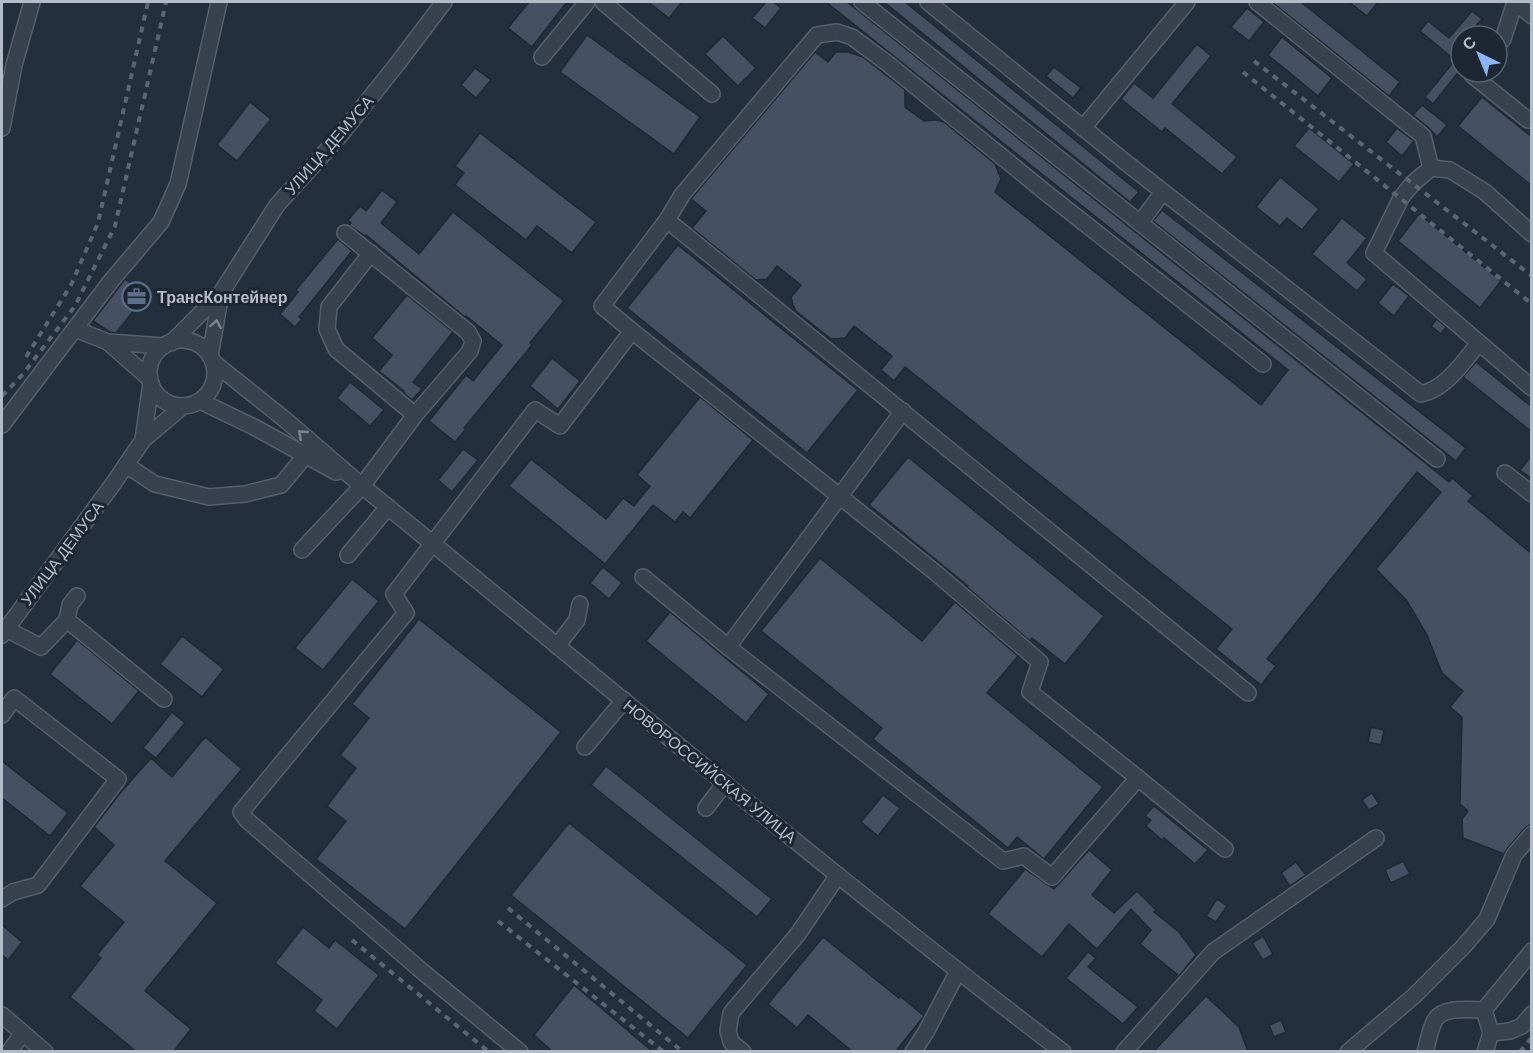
<svg xmlns="http://www.w3.org/2000/svg" width="1533" height="1053" font-family="'DM Sans',sans-serif">
  <style>
    .building { fill: #455162; stroke: #1f2835; stroke-width: 1.5 }
    .lines { fill: none; stroke-linecap: round; stroke-linejoin: round }
    .minor-casing { stroke: #565f6c; stroke-width: 18 }
    .minor { stroke: #38414e; stroke-width: 15 }
    .rail { stroke: #5a6575; stroke-width: 4; stroke-dasharray: 6 6; stroke-linecap: butt }
    .oneway { stroke: #7c8592 }
    .labels { text-anchor: middle; stroke-width: 6; stroke-linejoin: round; paint-order: stroke }
    .street-label { font-size: 16px; fill: #b4bcc9; stroke: #1d2633 }
    .poi-label { font-size: 16px; font-weight: bold; fill: #b4bcc9; stroke: #1d2633; text-anchor: start }
  </style>
  <rect width="100%" height="100%" fill="#242f3e"/>
  <g class="building">
    <polygon points="529,2 567,2 532,47 508,28"/>
    <polygon points="648,2 682,2 669,18"/>
    <polygon points="766,2 773,2 781,8 765,28 752,18"/>
    <polygon points="826,2 847,2 1449,482 1452,478 1473,496 1468,501 1532,554 1532,823 1525,828 1507,849 1504,854 1463,838 1462,819 1468,811 1460,804 1462,717 1450,707 1463,691 1442,673 1427,635 1407,601 1376,569 1441,492 1417,472 1267,659 1276,666 1261,685 1216,649 1232,629 905,367 894,381 881,370 892,356 854,326 845,338 831,339 796,311 793,305 791,297 801,285 777,266 767,279 756,280 692,228 706,211 691,199 815,52 828,62 836,52 848,52 863,57 905,90 905,107 924,121 936,120 944,122 995,164 1001,179 995,192 1261,405 1288,370"/>
    <polygon points="884,2 905,2 1139,192 1130,202"/>
    <polygon points="1272,2 1301,2 1400,82 1389,96"/>
    <polygon points="1349,2 1378,2 1367,16"/>
    <polygon points="1247,8 1264,22 1249,41 1231,27"/>
    <polygon points="1472,11 1482,19 1475,27 1485,36 1461,36 1461,69 1433,104 1425,97 1455,60 1420,31 1428,21 1449,38"/>
    <polygon points="587,35 700,117 674,154 560,72"/>
    <polygon points="723,36 756,68 738,86 705,54"/>
    <polygon points="1282,37 1332,78 1318,96 1268,55"/>
    <polygon points="1197,44 1211,56 1172,104 1237,157 1222,174 1165,128 1162,132 1121,99 1134,83 1153,98"/>
    <polygon points="1054,67 1081,88 1073,98 1046,76"/>
    <polygon points="475,68 491,80 476,98 461,85"/>
    <polygon points="1482,97 1532,137 1532,186 1458,126"/>
    <polygon points="250,102 271,119 237,161 217,145"/>
    <polygon points="1422,105 1447,125 1437,137 1429,128 1413,115"/>
    <polygon points="1309,128 1354,164 1339,182 1294,146"/>
    <polygon points="1397,128 1414,141 1402,156 1386,142"/>
    <polygon points="480,133 596,222 572,253 537,226 526,240 455,185 464,173 455,166"/>
    <polygon points="1280,177 1319,209 1302,230 1287,218 1280,226 1256,207"/>
    <polygon points="382,190 397,202 381,223 419,254 453,212 564,301 530,343 532,345 464,428 466,429 455,442 429,421 466,375 473,381 502,345 466,316 465,317 366,235 365,236 349,225 351,223 348,220 360,206 366,211"/>
    <polygon points="1162,210 1466,448 1456,461 1153,221"/>
    <polygon points="1419,214 1501,281 1480,308 1398,241"/>
    <polygon points="1342,218 1367,238 1347,263 1367,279 1357,291 1312,254"/>
    <polygon points="338,239 352,251 299,317 302,319 295,327 280,314 298,292 296,290"/>
    <polygon points="678,245 858,390 807,453 627,308"/>
    <polygon points="125,279 146,295 116,333 110,332 93,321"/>
    <polygon points="1393,284 1409,296 1394,316 1378,303"/>
    <polygon points="407,295 453,332 413,382 422,389 412,400 403,392 404,391 379,371 392,355 372,338"/>
    <polygon points="1437,319 1446,327 1441,334 1431,326"/>
    <polygon points="552,358 580,381 558,409 530,386"/>
    <polygon points="1476,362 1532,407 1532,432 1463,377"/>
    <polygon points="350,382 384,410 370,426 337,398"/>
    <polygon points="700,397 753,440 690,518 683,512 675,522 653,505 605,564 509,486 531,459 606,519 623,498 634,506 650,486 637,475"/>
    <polygon points="463,449 478,460 452,492 438,480"/>
    <polygon points="1532,455 1532,479 1520,470"/>
    <polygon points="908,457 1104,616 1065,664 1032,638 1030,641 967,587 968,586 869,505"/>
    <polygon points="820,558 922,641 955,602 1018,656 987,693 1103,787 1044,859 1017,837 1008,848 873,739 882,728 761,631"/>
    <polygon points="603,567 622,583 609,599 590,583"/>
    <polygon points="352,579 379,601 323,670 295,648"/>
    <polygon points="670,612 769,694 746,723 646,641"/>
    <polygon points="419,619 561,732 405,929 316,859 346,821 327,806 356,768 340,755 369,718 352,704"/>
    <polygon points="182,636 224,669 202,697 160,664"/>
    <polygon points="77,640 139,691 112,724 50,674"/>
    <polygon points="172,712 185,723 156,758 143,748"/>
    <polygon points="1371,727 1384,730 1381,745 1368,742"/>
    <polygon points="205,737 242,769 165,861 217,903 145,991 191,1029 173,1052 137,1052 70,997 101,958 97,955 124,922 80,886 114,845 94,827 121,792 151,758 172,777"/>
    <polygon points="2,761 68,813 50,836 2,798"/>
    <polygon points="606,766 772,899 757,917 591,785"/>
    <polygon points="1372,793 1379,804 1369,810 1362,800"/>
    <polygon points="883,795 900,808 878,836 861,822"/>
    <polygon points="1154,806 1208,850 1195,864 1164,838 1162,840 1146,826 1151,820 1145,816"/>
    <polygon points="569,823 747,965 688,1038 511,895"/>
    <polygon points="1089,850 1112,870 1092,895 1114,913 1137,891 1156,910 1154,912 1179,932 1196,955 1179,976 1140,944 1151,930 1131,909 1097,949 1069,924 1042,957 988,914 1025,869 1054,889"/>
    <polygon points="1403,861 1410,874 1391,883 1385,870"/>
    <polygon points="1296,862 1306,875 1290,886 1281,873"/>
    <polygon points="1217,899 1227,906 1216,922 1206,916"/>
    <polygon points="2,925 22,942 8,960 2,955"/>
    <polygon points="303,927 329,948 335,940 379,975 337,1029 314,1011 322,1000 275,963"/>
    <polygon points="1263,936 1273,954 1263,960 1252,943"/>
    <polygon points="823,937 899,998 900,996 924,1016 895,1052 853,1052 808,1015 797,1028 768,1004"/>
    <polygon points="1088,952 1096,958 1088,967 1138,1007 1123,1024 1066,978"/>
    <polygon points="574,985 653,1052 553,1052 534,1035"/>
    <polygon points="1206,996 1239,1027 1248,1052 1153,1052"/>
    <polygon points="1281,1020 1286,1032 1274,1037 1269,1025"/>
  </g>
  <g class="lines">
    <defs>
      <g id="minor">
        <polyline points="603,2 712,94"/>
        <polyline points="862,2 1437,459"/>
        <path d="M928,2L1124,161L1421,394C1447,388 1462,363 1479,343"/>
        <polyline points="1257,2 1423,136 1431,168"/>
        <polyline points="1515,2 1532,16"/>
        <polyline points="1497,46 1503,39 1515,2"/>
        <polyline points="542,57 587,2"/>
        <polyline points="1475,72 1472,75 1528,120"/>
        <polyline points="2,128 14,65 32,2"/>
        <polyline points="1083,128 1187,2"/>
        <polyline points="667,220 1248,693"/>
        <polyline points="1140,223 1163,192"/>
        <polyline points="1532,234 1485,192 1450,170 1431,168 1412,184 1401,198 1374,253 1532,388"/>
        <polyline points="371,253 329,307 327,329 336,349 415,415"/>
        <polyline points="75,329 108,342 164,346"/>
        <polyline points="632,331 936,573 1040,662 1030,692 1138,778 1225,849"/>
        <circle cx="182" cy="373" r="33"/>
        <polyline points="108,342 150,379"/>
        <polyline points="171,343 221,293 277,205 338,138 398,63 444,2"/>
        <polyline points="210,356 221,293"/>
        <path d="M213,362L288,422L362,486C595,675 824,870 1063,1052"/>
        <polyline points="200,401 254,427 336,472"/>
        <polyline points="2,425 111,281 161,222 178,184 219,2"/>
        <polyline points="143,440 151,383"/>
        <polyline points="126,465 155,484 209,497 245,494 281,485 306,455"/>
        <polyline points="1505,473 1532,494"/>
        <polyline points="302,550 362,486 415,415 470,351 473,341 468,332 345,233"/>
        <polyline points="348,555 388,507"/>
        <polyline points="643,577 728,647 1003,861 1024,856 1052,877 1138,778"/>
        <polyline points="77,596 70,605 67,620 164,699"/>
        <polyline points="6,629 41,647 67,620"/>
        <polyline points="2,635 113,484 143,440 183,406"/>
        <polyline points="557,646 577,620 580,604"/>
        <polyline points="728,647 903,411"/>
        <polyline points="2,715 14,698 118,779 38,885 13,892 2,899"/>
        <polyline points="585,747 624,700"/>
        <polyline points="706,808 725,783"/>
        <polyline points="1484,1010 1491,1033 1485,1052"/>
        <polyline points="2,1015 45,1052"/>
        <polyline points="1491,1033 1510,1031 1522,1026 1532,1014"/>
        <polyline points="9,1052 23,1033"/>
        <polyline points="520,1052 423,972 247,820 241,812 406,613 394,594 535,410 560,426 632,331 602,306 667,220 682,195 817,35 837,32 852,37 887,63 1045,192 1263,364"/>
        <polyline points="743,1052 731,1042 728,1031 731,1013 798,934 838,875"/>
        <polyline points="913,1052 926,1032 958,971"/>
        <polyline points="1124,1052 1213,952 1376,838"/>
        <polyline points="1348,1052 1414,996 1464,946 1487,919 1514,855 1532,834"/>
        <path d="M1425,1052C1428,1042 1430,1029 1435,1020C1443,1006 1471,1010 1484,1010L1532,951"/>
      </g>
    </defs>
    <use href="#minor" class="minor-casing"/>
    <use href="#minor" class="minor"/>
    <g class="rail">
      <polyline points="1254,61 1532,276"/>
      <polyline points="1243,72 1532,304"/>
      <polyline points="26,357 71,285 98,223 148,2"/>
      <polyline points="2,396 23,374 75,306 115,226 166,2"/>
      <polyline points="508,908 683,1052"/>
      <polyline points="498,921 664,1052"/>
      <polyline points="352,940 489,1052"/>
      <polyline points="1520,1052 1532,1037"/>
    </g>
  </g>
  <defs><path id="oneway-chevron" d="M-2-3.5L2.5 0L-2 3.5" fill="none" stroke-width="1.6" stroke-linecap="round" stroke-linejoin="round" transform="scale(1.5)"/></defs>
  <g class="oneway">
    <use href="#oneway-chevron" transform="translate(216 324) rotate(-80)"/>
    <use href="#oneway-chevron" transform="translate(302 434) rotate(-139)"/>
  </g>
  <defs>
    <symbol id="office-ring" viewBox="-11 -11 22 22"><circle r="9.5" fill="#1d2633" stroke="#5c6f8a" stroke-width="1.5"/><path d="M-6-3h4V-5.5h4V-3h4V5H-6ZM-1-4.5V-3h2v-1.5ZM-6 0V1H6V0Z" fill="#5c6f8a"/></symbol>
  </defs>
  <g fill-rule="evenodd">
    <use href="#office-ring" x="120" y="280" width="33" height="33"/>
  </g>
  <g class="labels">
    <g class="street-label">
      <text transform="translate(329 145) rotate(-49)" y="6">УЛИЦА ДЕМУСА</text>
      <text transform="translate(62 553) rotate(-53)" y="6">УЛИЦА ДЕМУСА</text>
      <text transform="translate(710 771) rotate(39)" y="6">НОВОРОССИЙСКАЯ УЛИЦА</text>
    </g>
    <g class="poi-label">
      <text x="157" y="303">ТрансКонтейнер</text>
    </g>
  </g>
  <rect width="1533" height="1053" fill="none" stroke="#b4bcc9" stroke-width="6"/>
  <g transform="translate(1479 54) rotate(317)"><circle r="28" fill="#1d2633" stroke="#59626f" stroke-width="1.5"/>
  <path d="M0-4.5L10 22L0 15L-10 22Z" fill="#8ab4f8"/>
  <text y="-9" font-size="16" font-weight="bold" text-anchor="middle" fill="#b4bcc9">С</text>
  </g>
</svg>
